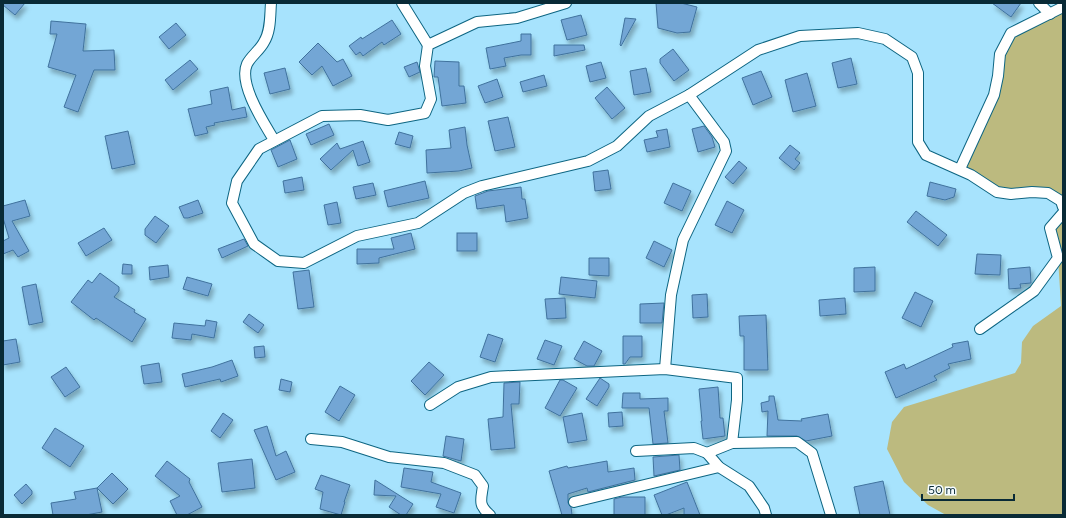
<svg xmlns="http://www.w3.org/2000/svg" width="1066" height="518" font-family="Figtree,sans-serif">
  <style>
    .green { fill: #bcba7f }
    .building { fill: #73a6d5; stroke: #40729d; filter: url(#shadow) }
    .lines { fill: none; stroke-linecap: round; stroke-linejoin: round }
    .street-casing { stroke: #0d6582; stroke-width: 12 }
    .street { stroke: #fff; stroke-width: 10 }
  </style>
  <defs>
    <filter id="shadow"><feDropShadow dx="2.5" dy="4.5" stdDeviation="2" flood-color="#0004"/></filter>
  </defs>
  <rect width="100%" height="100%" fill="#a7e3fd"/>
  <g class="green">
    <polygon points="1063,7 1063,207 1048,193 1011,194 960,169 998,76 1011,33"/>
    <polygon points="1063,213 1063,515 946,515 928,505 904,482 887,449 892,422 904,407 1015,373 1021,363 1022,342 1033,326 1061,306 1058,258 1050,228"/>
  </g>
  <g class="building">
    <polygon points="3,3 25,3 15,15 3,5"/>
    <polygon points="656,3 681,3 697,7 690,32 677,33 658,28"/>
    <polygon points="992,3 1021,3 1011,17"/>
    <polygon points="581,15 587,35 567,40 561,20"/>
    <polygon points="625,18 636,19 621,46 620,45"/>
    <polygon points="392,20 401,34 384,45 382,42 363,56 360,52 356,55 349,46 361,37 362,39"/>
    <polygon points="51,21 86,24 83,51 114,50 115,70 94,70 78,112 64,107 76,75 48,67 57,34 50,34"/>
    <polygon points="176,23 186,35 169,49 159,37"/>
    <polygon points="521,34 531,34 531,55 521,55 504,58 506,66 490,69 486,48 521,41"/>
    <polygon points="318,43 337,62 343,59 352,76 333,86 322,66 312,75 299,62"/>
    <polygon points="554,45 584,45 585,50 554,56"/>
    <polygon points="673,49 689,70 674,81 660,63 660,59"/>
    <polygon points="851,58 857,84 838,88 832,63"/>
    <polygon points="190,60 198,69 173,90 165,80"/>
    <polygon points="435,61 459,62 459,86 464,86 466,103 442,106 438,77 434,77"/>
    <polygon points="417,62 420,72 409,77 404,67"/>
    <polygon points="601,62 606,78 590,82 586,66"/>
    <polygon points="285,68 290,89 270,94 264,73"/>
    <polygon points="646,68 651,92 634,95 630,71"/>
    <polygon points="761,71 772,97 753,105 742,78"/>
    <polygon points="807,73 816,106 793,112 785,80"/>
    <polygon points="544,75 547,86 523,92 520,82"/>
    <polygon points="497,79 503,97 485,103 478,86"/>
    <polygon points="228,87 232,110 245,107 247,117 214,123 215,125 206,127 208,133 195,136 188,109 212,104 210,91"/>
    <polygon points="607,87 625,108 612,119 595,98"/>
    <polygon points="508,117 515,147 495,151 488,121"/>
    <polygon points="329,124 334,135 311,145 306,134"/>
    <polygon points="704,126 712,137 715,147 698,152 692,129"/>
    <polygon points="465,127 467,145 472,168 459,171 427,173 426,150 451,148 449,130"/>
    <polygon points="667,129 670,147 647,152 644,140 658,137 656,131"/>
    <polygon points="128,131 135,164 112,169 105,136"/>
    <polygon points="399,132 413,136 410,148 395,144"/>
    <polygon points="290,140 297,159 278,167 271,150"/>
    <polygon points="363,141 370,162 358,166 353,150 331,170 320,159 337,143 340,149"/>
    <polygon points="790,145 800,153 795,159 800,163 794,170 779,158"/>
    <polygon points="739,161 747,168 733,184 725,177"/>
    <polygon points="608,170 611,189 595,191 593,172"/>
    <polygon points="302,177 304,190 285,193 283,181"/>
    <polygon points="425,181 429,198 388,207 384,191"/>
    <polygon points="930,182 956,189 954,197 945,200 927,196"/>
    <polygon points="373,183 376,195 356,199 353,187"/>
    <polygon points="673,183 691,191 682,211 664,203"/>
    <polygon points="521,187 522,199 525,199 528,218 506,222 504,205 477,209 475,196 488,191"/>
    <polygon points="25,200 30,216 12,221 29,251 18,257 13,250 3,254 3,241 9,238 3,218 3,206"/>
    <polygon points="198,200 203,213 188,218 184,218 179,207"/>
    <polygon points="727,201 744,210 732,233 715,225"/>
    <polygon points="337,202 341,223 328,225 324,205"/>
    <polygon points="916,211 947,235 938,246 907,222"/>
    <polygon points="155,216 169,226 156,243 145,235 145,229"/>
    <polygon points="104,228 112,240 86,256 78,243"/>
    <polygon points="411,233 415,249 379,258 379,263 357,264 357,249 394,249 391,238"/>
    <rect x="457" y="233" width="20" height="18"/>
    <polygon points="244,239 248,246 222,258 218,249"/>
    <polygon points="654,241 672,250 664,267 646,258"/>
    <polygon points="977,254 1001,255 1000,275 975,274"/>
    <polygon points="589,258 609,258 609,276 589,275"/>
    <polygon points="123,264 132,265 132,274 122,274"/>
    <polygon points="168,265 169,277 150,280 149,267"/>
    <polygon points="875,267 875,291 854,292 854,268"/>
    <polygon points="1030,267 1031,283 1020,284 1021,288 1009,289 1008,269"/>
    <polygon points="309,270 314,307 298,309 293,272"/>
    <polygon points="100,273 119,287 119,291 114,297 135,310 134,312 146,319 132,342 96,318 94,320 71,302 88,280 92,283"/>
    <polygon points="187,277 212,284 208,296 183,289"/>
    <polygon points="561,277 597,281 595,298 559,294"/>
    <polygon points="36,284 43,322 29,325 22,287"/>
    <polygon points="915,292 933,301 921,327 902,318"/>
    <polygon points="707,294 708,317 693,318 692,295"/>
    <polygon points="565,298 566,318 547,319 545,299"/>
    <polygon points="845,298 846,314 820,316 819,300"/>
    <polygon points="664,303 662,323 640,323 640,304"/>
    <polygon points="249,314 264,325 258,333 243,322"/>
    <polygon points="766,315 768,370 744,370 744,336 740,336 739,316"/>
    <polygon points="206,320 217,322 214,338 192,334 191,340 172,338 174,323 205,326"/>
    <polygon points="488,334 503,339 495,362 480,357"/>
    <polygon points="623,336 642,336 642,357 630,357 625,364 623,364"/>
    <polygon points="16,339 20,362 3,365 3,341"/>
    <polygon points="545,340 562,346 554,365 537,359"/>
    <polygon points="584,341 602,351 594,366 587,366 574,359"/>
    <polygon points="968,341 971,359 948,364 950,368 934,376 937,380 896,398 885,372 904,364 906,369 953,347 952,344"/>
    <polygon points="264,346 265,357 255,358 254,347"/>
    <polygon points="232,360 238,376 221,382 220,379 185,387 182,374 212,367"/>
    <polygon points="429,362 444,375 425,395 411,381"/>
    <polygon points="159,363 162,382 144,384 141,366"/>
    <polygon points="66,367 80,387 65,397 51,377"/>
    <polygon points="600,378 609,384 609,387 597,406 586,399"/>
    <polygon points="281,379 292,382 290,392 279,390"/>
    <polygon points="560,380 563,380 577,388 560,416 545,408"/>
    <polygon points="520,382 519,404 511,404 515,448 491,450 488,419 503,417 504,383"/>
    <polygon points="340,386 355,395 339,421 325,412"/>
    <polygon points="718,387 720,418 723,418 725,436 703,439 701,421 702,421 699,389"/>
    <polygon points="623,393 640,393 640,399 668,398 668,411 664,411 668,443 653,444 649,408 622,408"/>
    <polygon points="769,396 774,396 778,420 802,421 801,419 828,414 832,436 806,441 797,436 767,436 768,411 762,412 761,403 769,401"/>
    <polygon points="622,412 623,426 609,427 608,413"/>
    <polygon points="223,413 233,420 220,438 211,431"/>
    <polygon points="582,413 587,440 568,443 563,417"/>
    <polygon points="267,426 276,456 286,451 295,472 276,480 254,430"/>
    <polygon points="55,428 84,446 70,467 42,448"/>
    <polygon points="446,436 464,439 461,461 443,456"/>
    <polygon points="679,455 680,470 654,476 653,457"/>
    <polygon points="252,459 255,488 222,492 218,463"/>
    <polygon points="167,461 190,479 189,482 202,507 187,515 177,515 170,501 180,496 155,476"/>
    <polygon points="607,461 608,472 634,468 635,480 588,492 587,488 568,494 568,503 571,507 572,515 562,515 549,471 567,466 568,468"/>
    <polygon points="404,468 433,472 431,482 461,493 454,513 436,507 441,494 401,487"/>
    <polygon points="112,473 128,489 113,504 97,488"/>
    <polygon points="321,475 350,485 344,502 345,502 341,515 320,509 323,492 315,489"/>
    <polygon points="375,480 413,504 406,515 401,515 389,507 396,496 374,495"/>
    <polygon points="883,481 890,515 860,515 854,487"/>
    <polygon points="687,482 700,515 684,515 684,508 666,515 662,515 654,495"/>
    <polygon points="26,484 32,491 32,494 22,504 14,495"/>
    <polygon points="97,488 102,512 86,515 53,515 51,503 76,499 74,492"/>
    <polygon points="622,497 645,497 645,515 614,515 614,499"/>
  </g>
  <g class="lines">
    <defs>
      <g id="street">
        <path d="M271,3C270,15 271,31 264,42C260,50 251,56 247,64C238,84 264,123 274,140"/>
        <polyline points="402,3 428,45"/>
        <polyline points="566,3 517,18 477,22 428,45 425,66 431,99 425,113 388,120 360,115 322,116 259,149 237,181 232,203 254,244 278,261 304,263 357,236 418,223 464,193 482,186 588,161 617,146 649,116 689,95 758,50 800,36 858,33 885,39 912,57 918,73 918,142 926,155 971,175 997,192 1011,194 1032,192 1048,193 1061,201 1063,207"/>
        <polyline points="1039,3 1050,14"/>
        <polyline points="960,169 994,95 998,76 1000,54 1011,33 1063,7"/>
        <polyline points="980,329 1034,291 1058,258 1050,228 1063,213"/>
        <polyline points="665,369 671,295 683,240 726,151 724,142 689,95"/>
        <polyline points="430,405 458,387 491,377 665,369 737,378 737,400 732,443"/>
        <path d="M311,439L342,442L389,457L444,463L475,475L483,486C481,500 478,505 490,515"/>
        <polyline points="636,451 694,448 707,453"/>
        <polyline points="574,502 719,467"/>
        <polyline points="766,515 764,508 749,486 719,467 707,453 732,443 797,442 812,453 831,515"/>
      </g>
    </defs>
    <use href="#street" class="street-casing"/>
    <use href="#street" class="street"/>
  </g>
  <rect width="1066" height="518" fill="none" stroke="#092a36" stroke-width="8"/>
  <path d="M922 494v6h92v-6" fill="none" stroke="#092a36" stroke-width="2"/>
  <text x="928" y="494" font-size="12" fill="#092a36" stroke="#f4fbfe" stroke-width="3" paint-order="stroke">50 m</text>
</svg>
